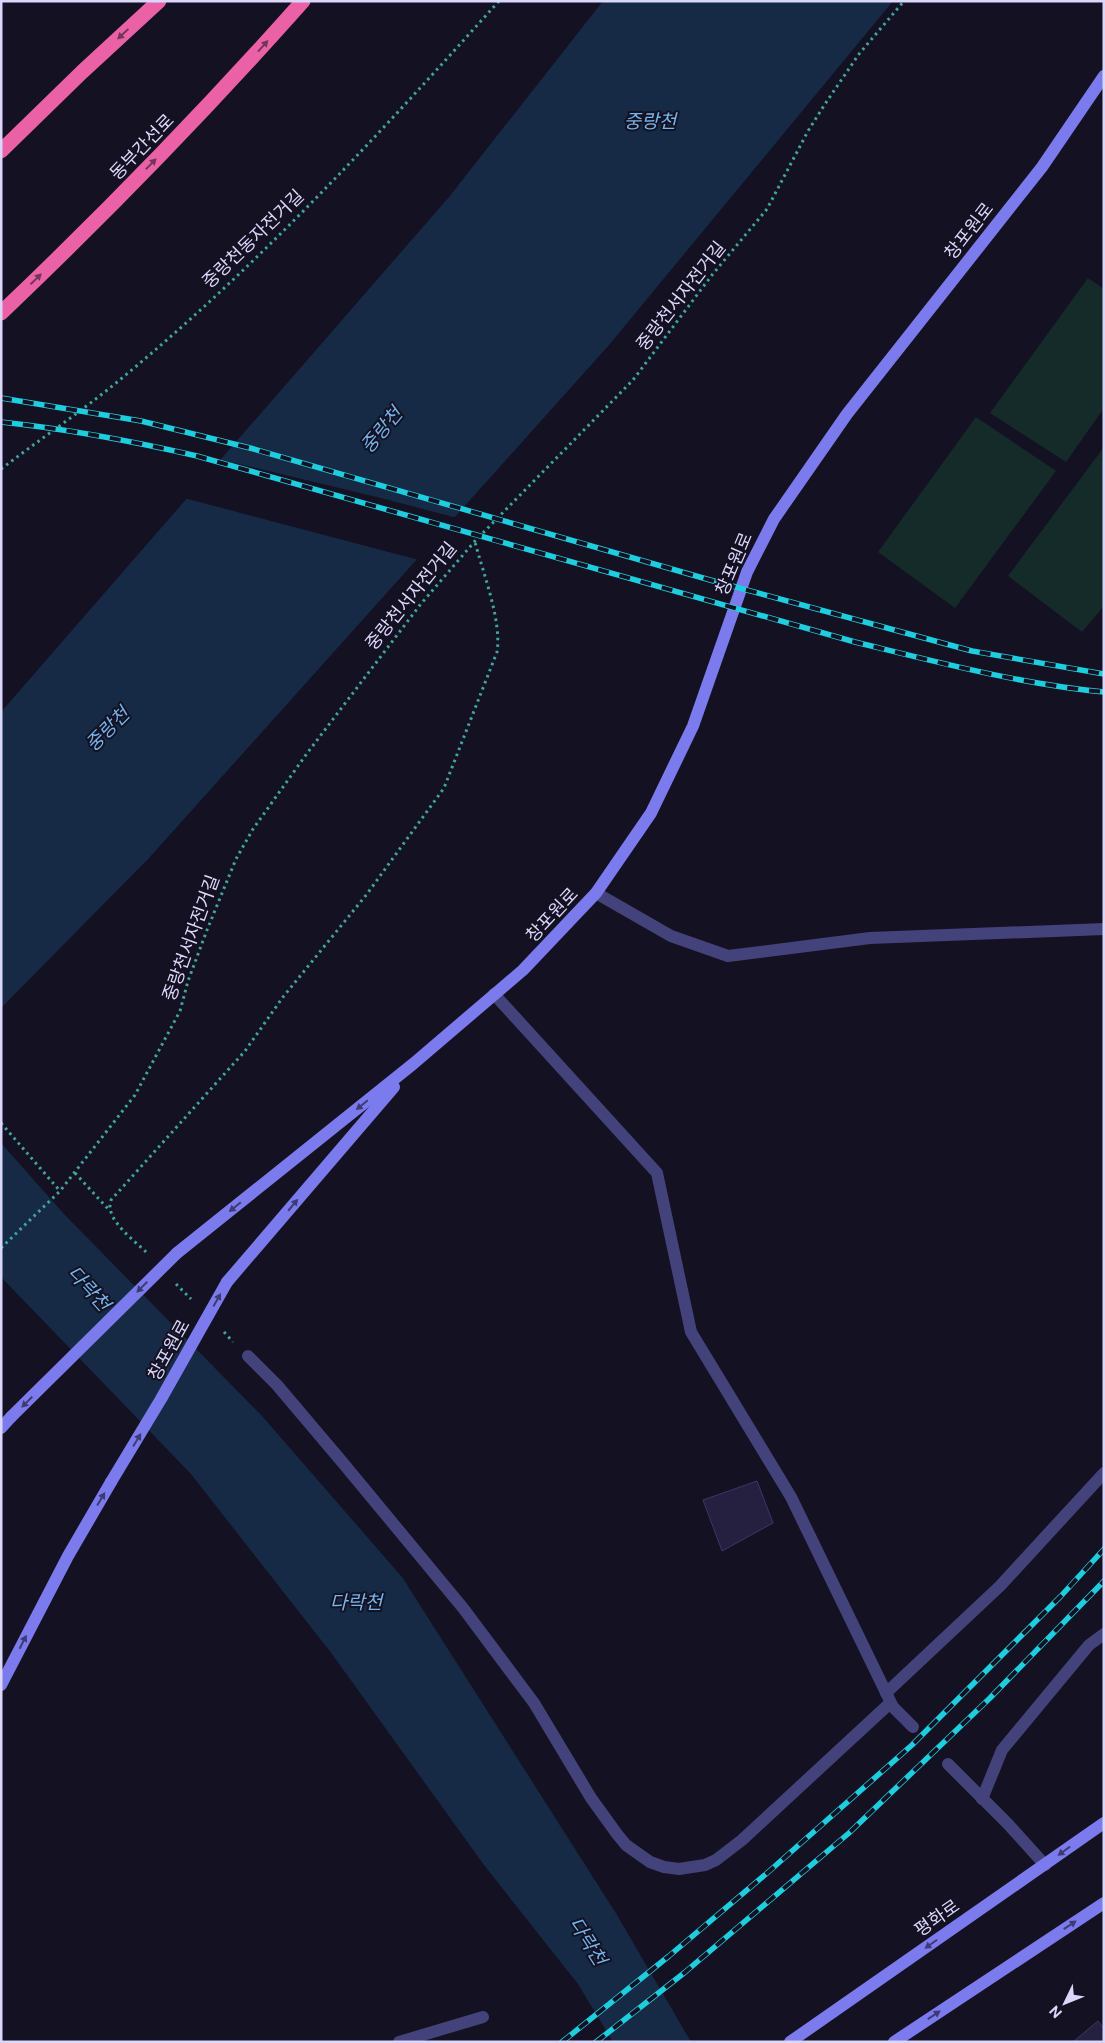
<svg xmlns="http://www.w3.org/2000/svg" width="1105" height="2043" font-family="'Public Sans','Noto Sans KR',sans-serif">
  <style>
    .green { fill: #152b2a }
    .water { fill: #162a46 }
    .pier { fill: #141122 }
    .building { fill: #262040; stroke: #3e3569 }
    .lines { fill: none; stroke-linecap: round; stroke-linejoin: round }
    .path { stroke: #3fa69f; stroke-width: 3; stroke-dasharray: 2.5 4; stroke-linecap: butt }
    .lane { stroke: #44427b; stroke-width: 12 }
    .secondary { stroke: #7c7bed; stroke-width: 12 }
    .highway { stroke: #ea62a5; stroke-width: 15 }
    .rail-casing { stroke: #1ecedf; stroke-width: 5.5 }
    .rail { stroke: #141122; stroke-width: 4; stroke-dasharray: 11; stroke-linecap: butt }
    .secondary-bridge { stroke: #7c7bed; stroke-width: 12 }
    .oneway { fill: #74355d }
    .oneway2 { fill: #3e3b73 }
    .labels { text-anchor: middle; stroke-width: 4; stroke-linejoin: round; paint-order: stroke }
    .street-label { font-size: 18px; fill: #dbd7fa; stroke: #141122 }
    .water-label { font-size: 19px; font-style: italic; fill: #73b5ec; stroke: #141122 }
  </style>
  <rect width="100%" height="100%" fill="#141122"/>
  <g class="green">
    <polygon points="1088,278 1104,289 1104,408 1066,462 990,413"/>
    <polygon points="976,417 1056,471 955,608 878,552"/>
    <polygon points="1104,447 1104,606 1082,632 1008,576"/>
  </g>
  <g class="water">
    <polygon points="603,1 893,1 609,345 149,858 1,1008 1,712 449,197"/>
    <polygon points="1,1143 64,1214 262,1416 402,1577 617,1915 691,2042 613,2042 578,1984 484,1865 332,1654 191,1474 1,1277"/>
  </g>
  <polygon class="pier" points="218,459 381,498 457,518 419,560 184,498"/>
  <g class="building">
    <polygon points="757,1481 773,1523 722,1551 703,1500"/>
    <polygon points="1098,2021 1104,2029 1104,2042 1073,2042"/>
  </g>
  <g class="lines">
    <g class="path">
      <path d="M1,469C43,437 88,407 128,373C263,261 382,131 499,1"/>
      <polyline points="1,1123 60,1191"/>
      <polyline points="75,1173 110,1211"/>
      <polyline points="1,1248 60,1191 135,1095 180,1011 188,981 207,930 236,859 253,829 308,752 420,605 475,541 633,380 712,275 767,209 808,131 825,104 859,54 904,1"/>
      <path d="M146,1252C134,1240 104,1219 111,1200L245,1051L283,997L367,894L444,788L497,652C502,621 483,573 475,542"/>
      <polyline points="176,1284 191,1299"/>
      <polyline points="224,1332 233,1342"/>
    </g>
    <g class="lane">
      <polyline points="596,893 671,936 728,956 870,938 1104,929"/>
      <polyline points="494,994 657,1173 691,1332 791,1497 893,1707"/>
      <polyline points="248,1356 277,1385 343,1463 463,1608 534,1703 591,1798 617,1834 626,1845 650,1862 664,1867 679,1869 705,1865 716,1860 742,1840 888,1705 893,1707 913,1727"/>
      <polyline points="886,1693 1000,1586 1104,1473"/>
      <polyline points="948,1764 1008,1824 1045,1865"/>
      <polyline points="982,1799 1002,1750 1089,1645 1104,1634"/>
      <polyline points="399,2042 483,2017"/>
    </g>
    <g class="secondary">
      <polyline points="177,1253 413,1064 523,970 596,893 651,813 693,726 747,572 774,519 847,414 1042,167 1104,76"/>
      <polyline points="227,1282 394,1087"/>
      <polyline points="1,1428 11,1417"/>
      <polyline points="1,1685 68,1556 111,1482"/>
      <polyline points="790,2042 1104,1823"/>
      <polyline points="894,2042 1104,1903"/>
    </g>
    <g class="highway">
      <polyline points="1,151 82,72 159,1"/>
      <path d="M1,313C106,213 207,109 303,1"/>
    </g>
    <defs>
      <g id="rail">
        <polyline points="1,398 141,421 250,448 710,580 972,651 1104,674"/>
        <path d="M1,422C67,429 132,441 197,456L855,642C937,662 1020,684 1104,692"/>
        <polyline points="562,2042 669,1956 766,1874 912,1745 1061,1596 1104,1549"/>
        <polyline points="596,2042 684,1973 849,1833 990,1698 1104,1581"/>
      </g>
    </defs>
    <use href="#rail" class="rail-casing"/>
    <use href="#rail" class="rail"/>
    <g class="secondary-bridge">
      <polyline points="11,1417 177,1253"/>
      <polyline points="111,1482 161,1399 227,1282"/>
    </g>
  </g>
  <defs><path id="oneway-solid" d="M-6-.8H1V-3.2L6.5 0L1 3.2V.8H-6Z" transform="scale(1.25)"/></defs>
  <g class="oneway">
    <use href="#oneway-solid" transform="translate(123 34) rotate(137)"/>
    <use href="#oneway-solid" transform="translate(263 46) rotate(-48)"/>
    <use href="#oneway-solid" transform="translate(151 164) rotate(-46)"/>
    <use href="#oneway-solid" transform="translate(36 279) rotate(-44)"/>
  </g>
  <g class="oneway2">
    <use href="#oneway-solid" transform="translate(362 1105) rotate(141)"/>
    <use href="#oneway-solid" transform="translate(293 1205) rotate(-50)"/>
    <use href="#oneway-solid" transform="translate(235 1207) rotate(141)"/>
    <use href="#oneway-solid" transform="translate(142 1287) rotate(135)"/>
    <use href="#oneway-solid" transform="translate(217 1300) rotate(-61)"/>
    <use href="#oneway-solid" transform="translate(27 1402) rotate(135)"/>
    <use href="#oneway-solid" transform="translate(137 1440) rotate(-59)"/>
    <use href="#oneway-solid" transform="translate(101 1499) rotate(-59)"/>
    <use href="#oneway-solid" transform="translate(23 1642) rotate(-63)"/>
    <use href="#oneway-solid" transform="translate(1064 1851) rotate(144)"/>
    <use href="#oneway-solid" transform="translate(1070 1925) rotate(-33)"/>
    <use href="#oneway-solid" transform="translate(931 1944) rotate(145)"/>
    <use href="#oneway-solid" transform="translate(934 2015) rotate(-33)"/>
  </g>
  <g class="labels">
    <g class="street-label">
      <text transform="translate(142 147) rotate(-46)" y="6">동부간선로</text>
      <text transform="translate(969 231) rotate(-52)" y="6">창포원로</text>
      <text transform="translate(253 239) rotate(-44)" y="6">중랑천동자전거길</text>
      <text transform="translate(681 296) rotate(-52)" y="6">중랑천서자전거길</text>
      <text transform="translate(734 564) rotate(-67)" y="6">창포원로</text>
      <text transform="translate(411 596) rotate(-51)" y="6">중랑천서자전거길</text>
      <text transform="translate(552 915) rotate(-47)" y="6">창포원로</text>
      <text transform="translate(191 938) rotate(-70)" y="6">중랑천서자전거길</text>
      <text transform="translate(169 1350) rotate(-61)" y="6">창포원로</text>
      <text transform="translate(937 1918) rotate(-35)" y="6">평화로</text>
    </g>
    <g class="water-label">
      <text x="650" y="128">중랑천</text>
      <text transform="translate(381 430) rotate(-50)" y="7">중랑천</text>
      <text transform="translate(107 729) rotate(-45)" y="7">중랑천</text>
      <text transform="translate(89 1288) rotate(48)" y="7">다락천</text>
      <text x="356" y="1609">다락천</text>
      <text transform="translate(588 1941) rotate(58)" y="7">다락천</text>
    </g>
  </g>
  <rect width="1105" height="2043" fill="none" stroke="#dbd7fa" stroke-width="5"/>
  <g transform="translate(1065 2003) rotate(227)" stroke="#141122" stroke-width="4" paint-order="stroke">
  <path d="M0-4L9 19L0 12L-9 19Z" fill="#dbd7fa"/>
  <text y="-8" font-size="14" font-weight="bold" text-anchor="middle" fill="#dbd7fa">N</text>
  </g>
</svg>
